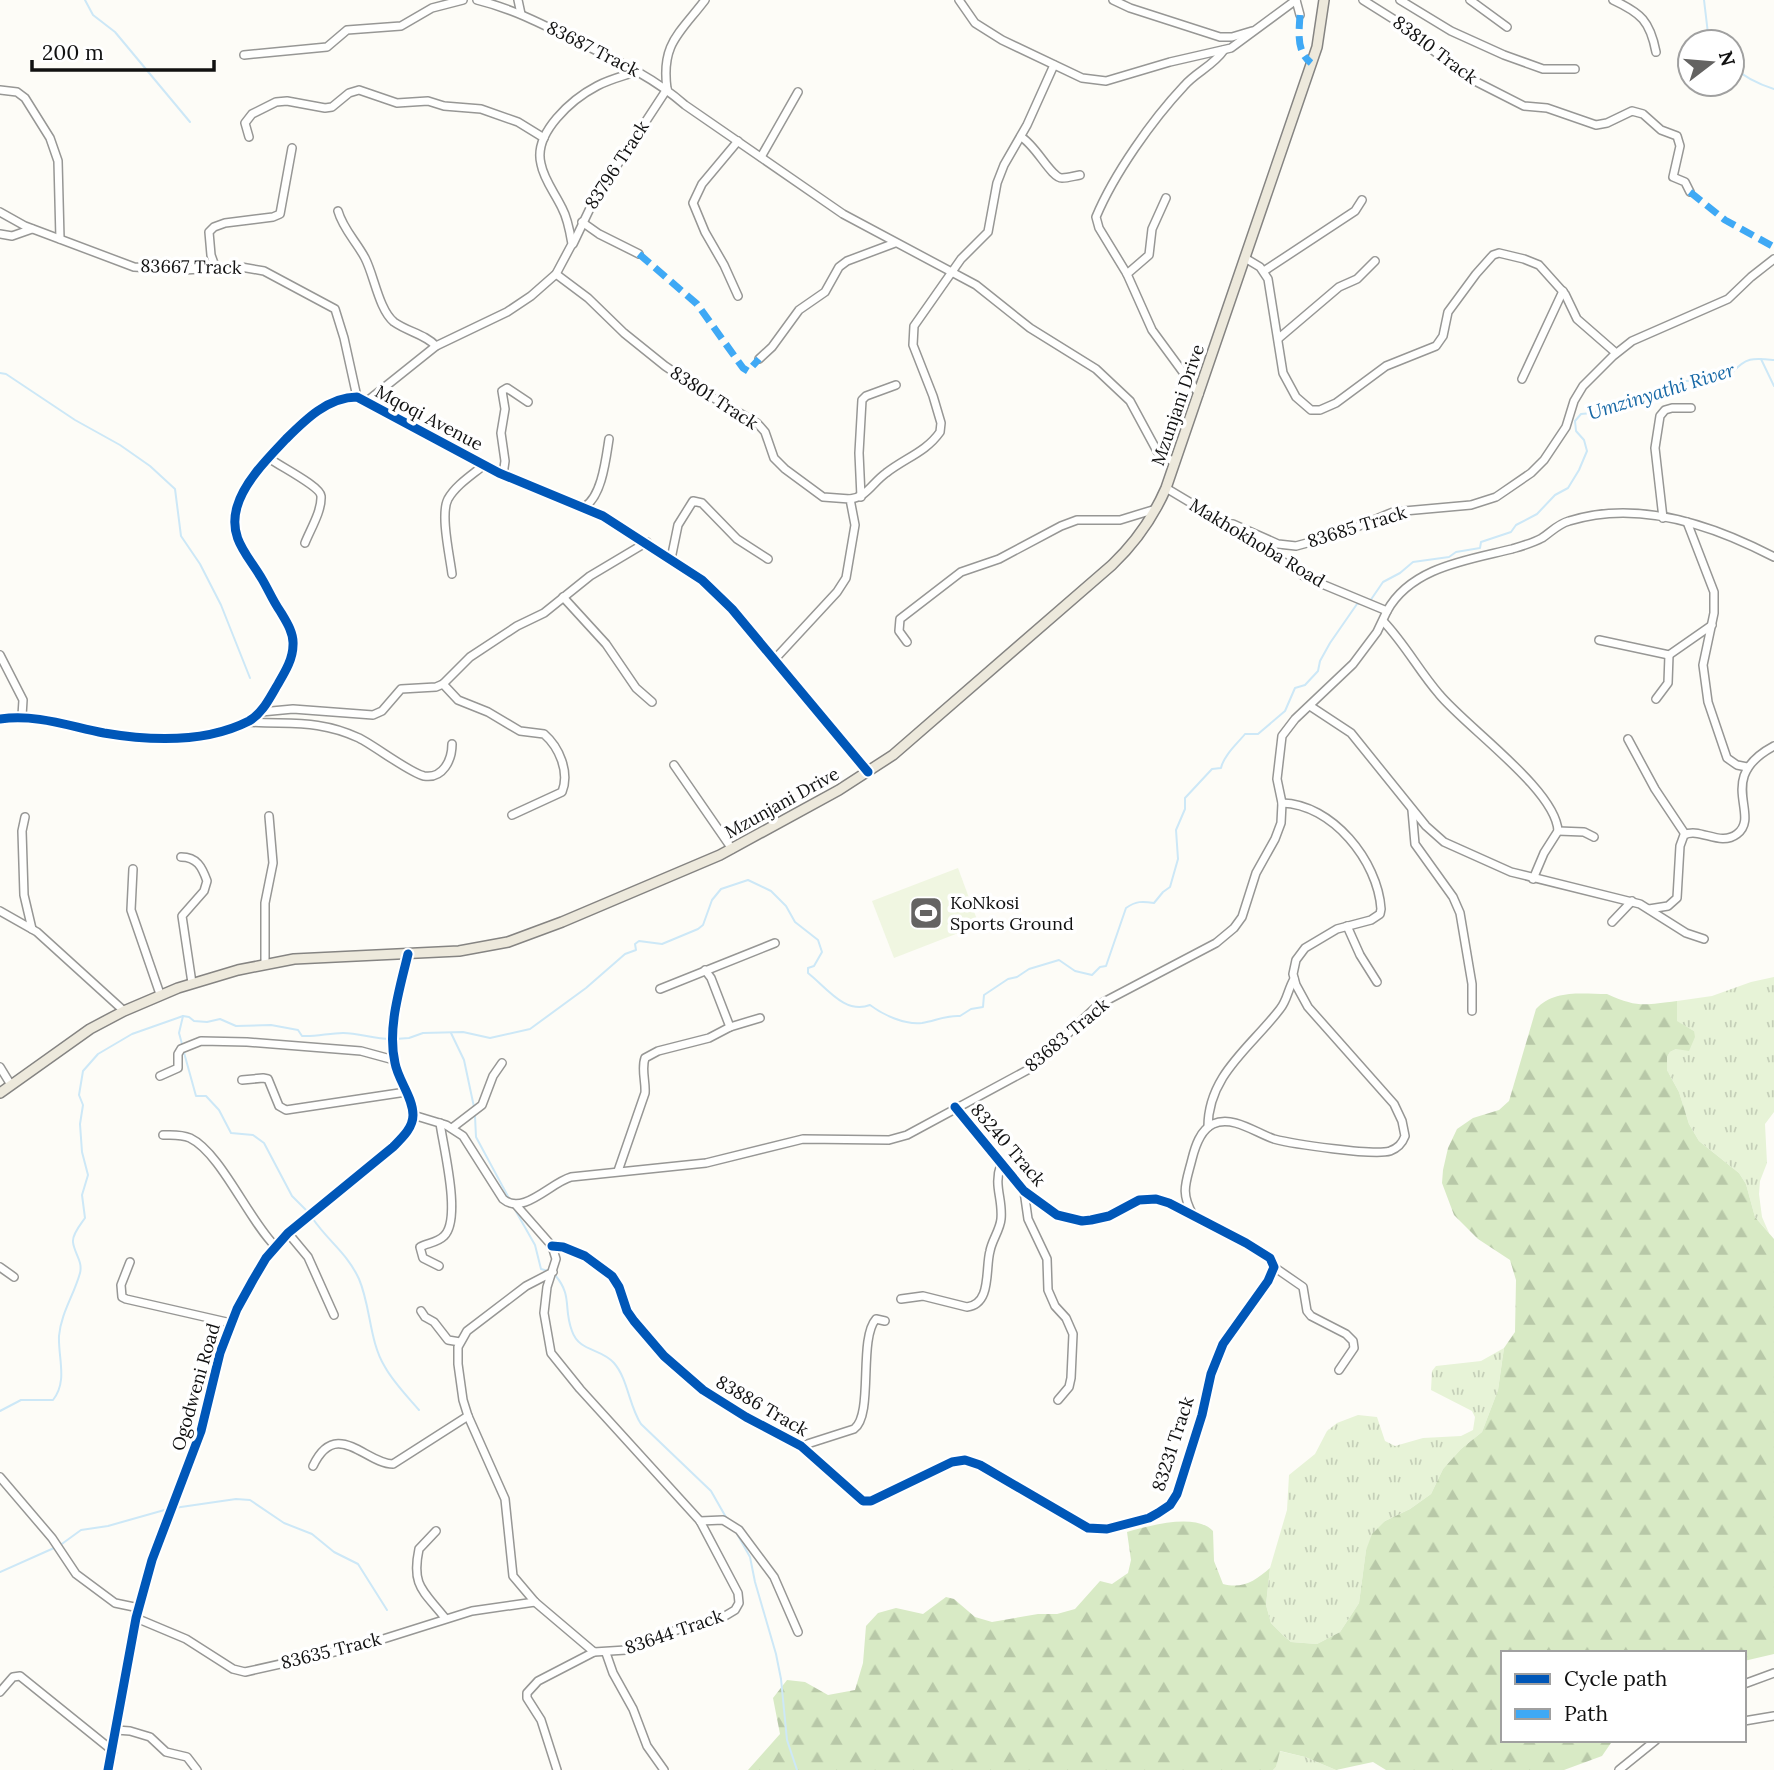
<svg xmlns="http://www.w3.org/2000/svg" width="1774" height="1770" font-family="Lora,serif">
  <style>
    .grass { fill: url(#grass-tufts) }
    .forest { fill: url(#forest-firs) }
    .pitch { fill: #f0f6e1 }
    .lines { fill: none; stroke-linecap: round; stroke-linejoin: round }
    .stream { stroke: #cde8f7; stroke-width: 2 }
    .minor-casing { stroke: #979795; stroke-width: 10 }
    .major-casing { stroke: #858482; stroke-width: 12 }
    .minor { stroke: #fffffe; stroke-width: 7 }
    .major { stroke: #ede9dc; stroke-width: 9 }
    .quiet { stroke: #3fa9f5; stroke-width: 7; stroke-dasharray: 14 7; stroke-linecap: butt }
    .cycleway-casing { stroke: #fff; stroke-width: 13 }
    .cycleway { stroke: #0057b8; stroke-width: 9 }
    .labels { text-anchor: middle; stroke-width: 7; stroke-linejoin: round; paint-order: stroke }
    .street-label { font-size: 18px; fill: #111; stroke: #fff }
    .poi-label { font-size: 18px; fill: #111; stroke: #fff; text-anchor: start }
    .water-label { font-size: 19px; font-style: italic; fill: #1768a6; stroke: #fff }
  </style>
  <defs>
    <pattern id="grass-tufts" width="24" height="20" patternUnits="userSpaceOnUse" patternTransform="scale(1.75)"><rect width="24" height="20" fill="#e7f3d7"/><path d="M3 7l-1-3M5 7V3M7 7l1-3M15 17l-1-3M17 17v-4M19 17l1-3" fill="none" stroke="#c5cfb8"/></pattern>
    <pattern id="forest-firs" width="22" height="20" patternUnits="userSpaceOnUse" patternTransform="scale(1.75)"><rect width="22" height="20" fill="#d8eac5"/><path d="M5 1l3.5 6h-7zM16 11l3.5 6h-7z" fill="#b8c8a8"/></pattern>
  </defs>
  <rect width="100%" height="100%" fill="#fdfcf7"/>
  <g class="grass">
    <polygon points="1774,977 1774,1112 1765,1124 1767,1163 1760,1181 1759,1194 1762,1217 1769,1233 1755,1217 1746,1184 1739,1173 1699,1141 1689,1124 1679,1092 1667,1070 1667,1057 1670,1052 1676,1049 1694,1031 1676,1021 1677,1001 1712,996 1751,982"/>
    <polygon points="1504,1348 1498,1390 1482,1432 1461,1449 1443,1469 1431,1494 1410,1509 1385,1521 1366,1550 1359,1603 1340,1632 1317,1644 1291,1642 1284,1636 1271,1623 1266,1605 1270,1568 1287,1510 1289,1475 1315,1454 1327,1431 1337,1423 1358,1415 1377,1417 1385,1441 1395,1446 1423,1438 1461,1436 1473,1430 1475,1417 1472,1411 1431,1390 1432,1371 1436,1366 1481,1361"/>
    <polygon points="1279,1751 1305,1757 1336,1770 1273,1770 1276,1767"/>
  </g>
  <path class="forest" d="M1607,994C1638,1008 1644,1005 1677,1001V1021L1694,1031L1695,1037L1689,1051L1676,1049L1670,1052L1667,1057V1070L1679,1092L1689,1124L1699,1141L1739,1173L1746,1184L1755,1217L1774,1239V1654L1744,1661V1653H1503V1740H1613L1602,1756L1564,1770H1386L1373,1762L1336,1770L1305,1757L1280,1751L1276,1767L1273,1770H748L780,1734L773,1698L787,1680L805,1682L828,1695L855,1690L863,1663L866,1626L878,1613L896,1608L923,1614L946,1597L954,1599L975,1617L992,1622L1038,1614H1057L1075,1609L1100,1581L1112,1584L1128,1573L1131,1560L1127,1532C1149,1526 1195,1512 1213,1531L1214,1561L1223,1584C1243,1589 1255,1581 1270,1568L1266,1605L1271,1623L1284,1636L1291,1642L1317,1644L1340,1632L1359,1603L1366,1550L1372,1534L1385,1521L1410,1509L1431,1494L1443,1469L1461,1449L1482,1432L1498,1390L1504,1348L1515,1332L1516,1280L1510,1260L1478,1239L1454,1215L1442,1183L1443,1170L1448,1148L1457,1129L1473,1118L1499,1110L1509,1101L1536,1009C1554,989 1583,994 1607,994Z"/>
  <polygon class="pitch" points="958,868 979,925 894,958 872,901"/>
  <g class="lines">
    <g class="stream">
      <polyline points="85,0 93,15 115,32 190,122"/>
      <polyline points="1704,0 1709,42"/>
      <path d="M1732,66C1744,77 1758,84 1774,89"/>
      <polyline points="1761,359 1774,386"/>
      <polyline points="0,373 6,374 75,420 120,445 150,466 175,489 181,536 200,564 221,605 250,678"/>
      <path d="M1370,601L1383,582L1400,573L1413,562L1449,557L1456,552L1480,548L1481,542L1511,532L1516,525L1537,514L1555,495L1568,488L1579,470L1587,451L1584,440L1576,431L1575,421L1581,414L1592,413L1628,399L1643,398L1649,393L1663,392L1680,382L1700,379L1710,374L1732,373C1746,357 1753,358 1774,360"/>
      <polyline points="451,1033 464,1060 474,1107"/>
      <path d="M395,1039L409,1038L423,1033L463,1032L490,1038L530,1029L586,988L625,954L636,950L635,944L639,941L662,944L698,929L703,925L712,900L721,889L748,880L771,891L786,906L795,922L818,940L822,952L814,966L808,968V973C826,987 845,1015 870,1005C883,1015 905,1025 922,1023C935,1021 946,1015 960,1016L971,1009L983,1007L984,995L1008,979L1017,977L1029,969L1059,960L1075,971L1092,975L1100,967L1106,966L1126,908C1136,901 1142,901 1154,903L1163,892L1170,887L1178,859L1176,830L1185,809V798L1212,769L1221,768C1224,755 1237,744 1245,734H1258L1285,711L1295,688L1305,685L1318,671L1320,661L1330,643L1357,604L1361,603"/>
      <polyline points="182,1044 179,1033 183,1016"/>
      <polyline points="183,1049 196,1096 206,1096 219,1110 231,1133 253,1135 264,1143 292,1196 306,1210"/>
      <polyline points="475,1116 476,1137 510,1200"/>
      <polyline points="514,1208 535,1245 541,1269 548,1271"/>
      <path d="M313,1219C329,1242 347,1253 359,1279C371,1307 369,1341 385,1367C394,1383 407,1396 419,1410"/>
      <path d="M555,1275C573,1296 563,1308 572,1331C579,1352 601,1348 614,1363C628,1379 629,1406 641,1424L711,1491L727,1519"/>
      <path d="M0,1411L21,1400H53C68,1381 58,1358 59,1336C61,1313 74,1295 80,1273C83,1261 74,1253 73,1242C72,1234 81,1224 85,1218L82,1195L88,1175L82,1152L80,1124L83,1105L79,1095L83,1071L98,1054L132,1034L183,1016L189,1017L194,1021L207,1022L220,1019L236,1026L271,1025L298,1030L302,1036C316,1037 329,1033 343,1033C359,1033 374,1039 390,1039"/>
      <polyline points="174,1508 236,1499 250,1500 284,1523 312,1534 334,1552 358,1564 387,1610"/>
      <polyline points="736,1532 750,1557 755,1582 776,1654 781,1679 787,1740 797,1770"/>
      <polyline points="59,1546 81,1530 108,1526 168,1509"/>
      <polyline points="0,1572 54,1548"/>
    </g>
    <defs>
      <g id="minor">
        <path d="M477,0C510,8 538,22 568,37C609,57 650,74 685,105L843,214L976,285L1030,328L1096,369L1130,401L1157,451L1175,463"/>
        <polyline points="518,0 521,14"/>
        <polyline points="959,0 975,23 1002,40 1082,78 1106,81 1170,62 1231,48 1296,0"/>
        <polyline points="1113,0 1130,8 1220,37 1232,37 1252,31"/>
        <polyline points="1296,0 1300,15"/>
        <polyline points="1363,0 1398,22 1465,76 1524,106 1547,108 1596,125 1607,123 1632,111 1643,114 1661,130 1677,136 1680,146 1673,177 1685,182 1690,192"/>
        <polyline points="1400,0 1451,31 1504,55 1543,69 1575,69"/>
        <polyline points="1470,0 1507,27"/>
        <path d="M1613,0C1641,13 1650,21 1656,52"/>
        <polyline points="244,55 327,47 347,30 401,26 432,8 463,0"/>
        <path d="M667,89C661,44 679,34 705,0"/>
        <polyline points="0,90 17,92 25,98 50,138 58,161 60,239"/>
        <polyline points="249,137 245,123 252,114 276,102 287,101 325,108 332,107 349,93 359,90 397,103 428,101 444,106 481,109 518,122 544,138"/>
        <path d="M1021,137C1036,145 1051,178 1062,178C1068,178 1074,176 1080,175"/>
        <polyline points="761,157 798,92"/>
        <path d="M338,211C343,229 356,241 365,258C374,275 379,310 394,322C408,332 425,334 436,346"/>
        <polyline points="0,212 25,226 134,267 183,270 241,267 264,271 335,309 344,338 357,397"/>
        <polyline points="582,222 599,234 639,254"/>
        <polyline points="0,234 12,236 32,229"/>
        <polyline points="573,244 593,202 667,89"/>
        <polyline points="1245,258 1260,267 1268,279 1283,373 1296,397 1311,410 1320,410 1336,403 1386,366 1436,346 1443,336 1448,312 1476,274 1493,255 1499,253 1524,259 1539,265 1565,294 1577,319 1616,353"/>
        <polyline points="216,269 211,255 209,232 214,227 225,223 273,217 280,214 292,148"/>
        <polyline points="1264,271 1355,211 1362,200"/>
        <polyline points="556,274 588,298 624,333 665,366 705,393 757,423 765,432 774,458 785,469 823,497 850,499 855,525 846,578 837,592 774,660"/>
        <polyline points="1127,274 1149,255 1152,229 1166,198"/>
        <polyline points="738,296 724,265 705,232 693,203 702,184 738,141"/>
        <polyline points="1279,338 1339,287 1357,279 1375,261"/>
        <polyline points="759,359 772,347 799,310 825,292 839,267 847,261 895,243"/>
        <polyline points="1522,379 1563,291"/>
        <path d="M1199,394L1152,330L1127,274L1099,228L1096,217C1114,174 1152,120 1184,86C1196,72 1213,66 1224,50"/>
        <path d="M366,402L436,346L507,312L531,296L556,274L572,244C570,232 568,219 562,208C555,193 544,180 541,164C533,133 572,99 597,86C610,79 624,76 638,71"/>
        <path d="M269,458C279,466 320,486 321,496C322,511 310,530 305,543"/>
        <polyline points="503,475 505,461 501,433 505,409 502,391 507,388 528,402"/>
        <path d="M1166,488L1248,537L1305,577L1387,611C1411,567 1468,560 1512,549C1522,546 1533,543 1542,538C1551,532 1558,524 1569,521C1638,499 1713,525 1774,557"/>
        <polyline points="861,497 859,453 862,400 866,396 896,385"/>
        <path d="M850,499C867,497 872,483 886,473C905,458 926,452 940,432L941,423L933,396L913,345L914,326L961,259L988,232L997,183L1004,165L1027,125L1054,65"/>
        <path d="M584,507C602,497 606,458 609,439"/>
        <polyline points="1663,518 1655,448 1660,416 1665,410 1672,408 1691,408"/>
        <polyline points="1687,522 1714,592 1714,613 1703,665 1708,702 1727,758 1737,765 1747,767"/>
        <polyline points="1233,524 1278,544 1296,546 1340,534 1393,512 1471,505 1496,497 1531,473 1544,460 1566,427 1574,401 1583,386 1613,356 1632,341 1728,299 1751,277 1774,259"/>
        <polyline points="671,559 678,525 693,501 702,503 737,539 768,559"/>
        <path d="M452,574C450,557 440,514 448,499C456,485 472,475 484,465"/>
        <polyline points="563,597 606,644 636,688 652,702"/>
        <path d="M1383,621C1405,644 1419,671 1439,694C1466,727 1556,790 1558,831L1544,853L1533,879"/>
        <polyline points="1599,640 1669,655 1712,625"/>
        <polyline points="907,642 899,631 900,619 961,572 999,559 1061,526 1077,520 1120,520 1156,509"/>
        <polyline points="0,655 23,700 22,716"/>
        <path d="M443,684L458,700L488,712L520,731L544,734C559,747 570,772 562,792L512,815"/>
        <polyline points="1656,699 1668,683 1669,655"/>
        <polyline points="1310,706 1351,733 1426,826 1444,842 1511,872 1640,904 1686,933 1704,939"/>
        <polyline points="261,712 293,709 373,715 382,711 401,689 436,687 443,684 470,657 517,626 544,613 590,576 647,542"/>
        <path d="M0,719C37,714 68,726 104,733C151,741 206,743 249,721C263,713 270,697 278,684C285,672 293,659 293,645C294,633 286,621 280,611C273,601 268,589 262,579C248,555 228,538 237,507C244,482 268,458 286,439C305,420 328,397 357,397L499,473L603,516L702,580L732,609L868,772"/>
        <path d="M248,722C290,725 318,719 359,738C375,746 410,773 424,776C443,779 452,760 452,744"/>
        <polyline points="1628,739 1655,789 1685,834"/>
        <polyline points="674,765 732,849"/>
        <polyline points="1412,810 1415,844 1453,897 1460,913 1472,984 1472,1011"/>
        <polyline points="25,817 22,831 24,895 32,929"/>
        <polyline points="1558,831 1584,832 1594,837"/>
        <path d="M181,857C197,857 202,867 207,881L204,891L182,916L192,983"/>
        <polyline points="133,869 131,910 160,994"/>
        <path d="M1649,909L1668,906L1677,898L1680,846L1684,835C1700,827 1720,847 1737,834C1762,815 1714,778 1774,746"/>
        <polyline points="0,911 37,932 124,1011"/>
        <polyline points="1612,922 1632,901"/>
        <polyline points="1347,926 1360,955 1377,982"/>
        <polyline points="265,964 265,903 273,863 269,816"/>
        <polyline points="705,970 711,978 730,1027"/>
        <polyline points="660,989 775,943"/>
        <polyline points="0,1067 11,1085"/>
        <polyline points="160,1076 178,1068 178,1054 181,1049 201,1041 247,1042 361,1051 394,1060"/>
        <polyline points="242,1080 263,1078 268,1079 279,1106 286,1110 406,1092"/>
        <path d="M413,1115L446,1125L463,1136L503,1199C523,1216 550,1183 571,1177L706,1163L803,1139L889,1140L907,1135L1033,1067L1098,1005L1216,943L1234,928L1242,917L1256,873L1275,839L1281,823L1282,803L1277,779L1282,736L1295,719L1353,664L1377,632L1387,611"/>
        <path d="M1208,1127C1208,1075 1251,1047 1280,1009C1287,1001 1288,989 1294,979"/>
        <polyline points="452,1128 482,1105 493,1076 502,1063"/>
        <path d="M163,1135C172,1135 181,1134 190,1138C221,1153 249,1221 276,1247"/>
        <path d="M618,1171L645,1093C646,1082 641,1069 645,1058L658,1051L709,1038L730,1027L760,1018"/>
        <polyline points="1024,1191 1028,1219 1047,1259 1048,1290 1055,1306 1066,1318 1073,1334 1071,1378 1069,1387 1058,1400"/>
        <polyline points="516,1205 552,1246 556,1259 547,1287 544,1313 551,1353 580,1389 700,1521 738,1593 739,1603 735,1610 725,1616 667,1633 626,1650 594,1652 535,1602 513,1576 505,1499 468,1416 463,1400 458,1364 458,1347 467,1331 526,1286 553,1272"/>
        <path d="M1193,1215C1180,1192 1186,1183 1192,1159C1195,1147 1200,1130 1213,1124C1233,1115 1256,1133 1274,1139C1293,1144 1374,1156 1390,1151C1398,1148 1402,1144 1405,1136L1402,1121L1394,1104L1308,1007L1296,985L1293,974L1296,960L1305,948L1337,929L1371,920L1380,914L1381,909C1378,861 1332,804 1282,803"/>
        <polyline points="288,1233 308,1257 334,1315"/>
        <polyline points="552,1246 563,1247 585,1256 612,1276 619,1287 627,1311 634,1321 664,1356 703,1390 746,1417 801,1446 863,1501 871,1501 952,1462 965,1460 980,1465 1088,1528 1107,1529 1149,1518 1158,1513 1170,1505 1177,1494 1202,1415 1211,1374 1223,1344 1268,1281 1274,1267 1270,1258 1246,1243 1169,1203 1156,1199 1139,1200 1109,1216 1091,1220 1082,1221 1057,1215 1024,1191 955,1107"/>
        <polyline points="130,1262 121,1285 122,1297 126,1299 231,1323"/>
        <path d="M439,1266L423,1258L420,1247C427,1243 437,1243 444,1236C462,1219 443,1146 440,1123"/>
        <polyline points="0,1267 14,1277"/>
        <polyline points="1274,1267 1303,1287 1307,1311 1311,1316 1346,1334 1353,1341 1354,1348 1339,1370"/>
        <path d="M901,1299L923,1296L967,1307C992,1304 985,1269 990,1251C992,1240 1000,1230 1001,1219C1003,1198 993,1186 1001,1164"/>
        <polyline points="421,1311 425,1317 434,1322 448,1340 460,1342"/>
        <path d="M801,1446L854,1429C874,1415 858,1339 876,1319L885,1321"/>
        <path d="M313,1466C336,1417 366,1464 393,1464L468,1416"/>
        <polyline points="0,1477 52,1538 76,1574 115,1603 139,1608"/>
        <polyline points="700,1521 723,1520 739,1530 774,1577 798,1632"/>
        <path d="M436,1531L419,1549C411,1587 424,1591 445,1618"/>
        <polyline points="136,1618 186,1639 233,1669 245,1672 361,1646 472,1611 535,1602"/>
        <polyline points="606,1653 613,1673 633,1709 647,1746 664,1770"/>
        <polyline points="1744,1684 1774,1673"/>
        <polyline points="0,1692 13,1677 20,1676 113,1751"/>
        <polyline points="1744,1721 1774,1716"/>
        <polyline points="116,1730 130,1731 150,1737 166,1752 187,1757 197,1770"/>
        <path d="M108,1770L136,1618L152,1560L201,1431L220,1353L237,1309L253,1280L266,1258L288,1233L393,1147C402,1138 413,1128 413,1115C413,1097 398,1080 395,1063C387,1028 400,988 408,954"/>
        <polyline points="557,1770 541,1720 527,1698 527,1693 538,1681 594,1652"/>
        <polyline points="1619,1770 1656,1740"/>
      </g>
      <path id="major" d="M0,1093L90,1029L124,1011L178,988L238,970L294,959L459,951L508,942L562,922L720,855L839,790L893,755L1112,565C1136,542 1153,518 1166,488L1317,47L1324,0"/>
    </defs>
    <use href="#minor" class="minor-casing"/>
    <use href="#major" class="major-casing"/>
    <use href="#minor" class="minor"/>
    <use href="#major" class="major"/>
    <g class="quiet">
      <path d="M1300,15C1299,33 1296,51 1311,63"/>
      <polyline points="1690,192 1725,220 1774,247"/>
      <polyline points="639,254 697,304 743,368 748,371 759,359"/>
    </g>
    <defs>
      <g id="cycleway">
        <path d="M0,719C37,714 68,726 104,733C151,741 206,743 249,721C263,713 270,697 278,684C285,672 293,659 293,645C294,633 286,621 280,611C273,601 268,589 262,579C248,555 228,538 237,507C244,482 268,458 286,439C305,420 328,397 357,397L499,473L603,516L702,580L732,609L868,772"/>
        <polyline points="552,1246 563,1247 585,1256 612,1276 619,1287 627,1311 634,1321 664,1356 703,1390 746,1417 801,1446 863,1501 871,1501 952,1462 965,1460 980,1465 1088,1528 1107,1529 1149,1518 1158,1513 1170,1505 1177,1494 1202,1415 1211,1374 1223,1344 1268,1281 1274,1267 1270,1258 1246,1243 1169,1203 1156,1199 1139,1200 1109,1216 1091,1220 1082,1221 1057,1215 1024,1191 955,1107"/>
        <path d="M108,1770L136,1618L152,1560L201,1431L220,1353L237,1309L253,1280L266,1258L288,1233L393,1147C402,1138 413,1128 413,1115C413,1097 398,1080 395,1063C387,1028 400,988 408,954"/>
      </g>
    </defs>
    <use href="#cycleway" class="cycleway-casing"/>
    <use href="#cycleway" class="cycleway"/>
  </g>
  <defs>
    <symbol id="stadium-square" viewBox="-11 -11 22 22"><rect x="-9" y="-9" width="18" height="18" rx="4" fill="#646362" stroke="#fff"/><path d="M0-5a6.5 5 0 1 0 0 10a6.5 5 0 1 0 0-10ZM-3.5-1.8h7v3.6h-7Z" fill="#fff"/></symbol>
  </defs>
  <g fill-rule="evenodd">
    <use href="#stadium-square" x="907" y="894" width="38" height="38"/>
  </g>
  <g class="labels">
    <g class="street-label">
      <text transform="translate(593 49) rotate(27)" y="6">83687 Track</text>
      <text transform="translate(1435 50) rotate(37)" y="6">83810 Track</text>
      <text transform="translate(617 165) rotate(-57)" y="6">83796 Track</text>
      <text transform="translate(191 267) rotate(1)" y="6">83667 Track</text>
      <text transform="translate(714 398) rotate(33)" y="6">83801 Track</text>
      <text transform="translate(1178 405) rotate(-71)" y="6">Mzunjani Drive</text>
      <text transform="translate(429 418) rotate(28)" y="6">Mqoqi Avenue</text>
      <text transform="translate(1357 527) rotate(-17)" y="6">83685 Track</text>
      <text transform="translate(1257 543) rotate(31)" y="6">Makhokhoba Road</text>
      <text transform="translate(782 803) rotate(-29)" y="6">Mzunjani Drive</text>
      <text transform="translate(1067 1035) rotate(-40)" y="6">83683 Track</text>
      <text transform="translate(1008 1145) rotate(49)" y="6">83240 Track</text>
      <text transform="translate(196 1387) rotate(-74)" y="6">Ogodweni Road</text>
      <text transform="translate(762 1406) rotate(30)" y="6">83886 Track</text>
      <text transform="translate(1173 1444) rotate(-72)" y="6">83231 Track</text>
      <text transform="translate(674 1632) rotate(-19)" y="6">83644 Track</text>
      <text transform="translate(331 1651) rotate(-14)" y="6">83635 Track</text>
    </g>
    <g class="poi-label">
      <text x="950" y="909">KoNkosi<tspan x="950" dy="21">Sports Ground</tspan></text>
    </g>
    <g class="water-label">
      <text transform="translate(1661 391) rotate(-17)" y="7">Umzinyathi River</text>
    </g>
  </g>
  <rect x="1501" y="1651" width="245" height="91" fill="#ffffff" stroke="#a0a0a0" stroke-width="2"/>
  <rect x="1515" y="1674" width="35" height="10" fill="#0057b8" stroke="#a0a0a0" stroke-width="2"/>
  <text x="1564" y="1686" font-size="21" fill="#111111">Cycle path</text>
  <rect x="1515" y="1709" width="35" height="10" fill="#3fa9f5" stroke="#a0a0a0" stroke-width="2"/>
  <text x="1564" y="1721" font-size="21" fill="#111111">Path</text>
  <g transform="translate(1711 63) rotate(74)"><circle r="33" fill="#ffffff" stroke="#a0a0a0" stroke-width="2"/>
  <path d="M0-5L12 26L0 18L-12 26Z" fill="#646362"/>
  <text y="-10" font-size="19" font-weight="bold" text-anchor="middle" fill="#111111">N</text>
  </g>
  <path d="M32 60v10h182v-10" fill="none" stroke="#111111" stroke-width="3.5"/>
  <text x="42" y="60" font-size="21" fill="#111111" stroke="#ffffff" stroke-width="5" paint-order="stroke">200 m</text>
</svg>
